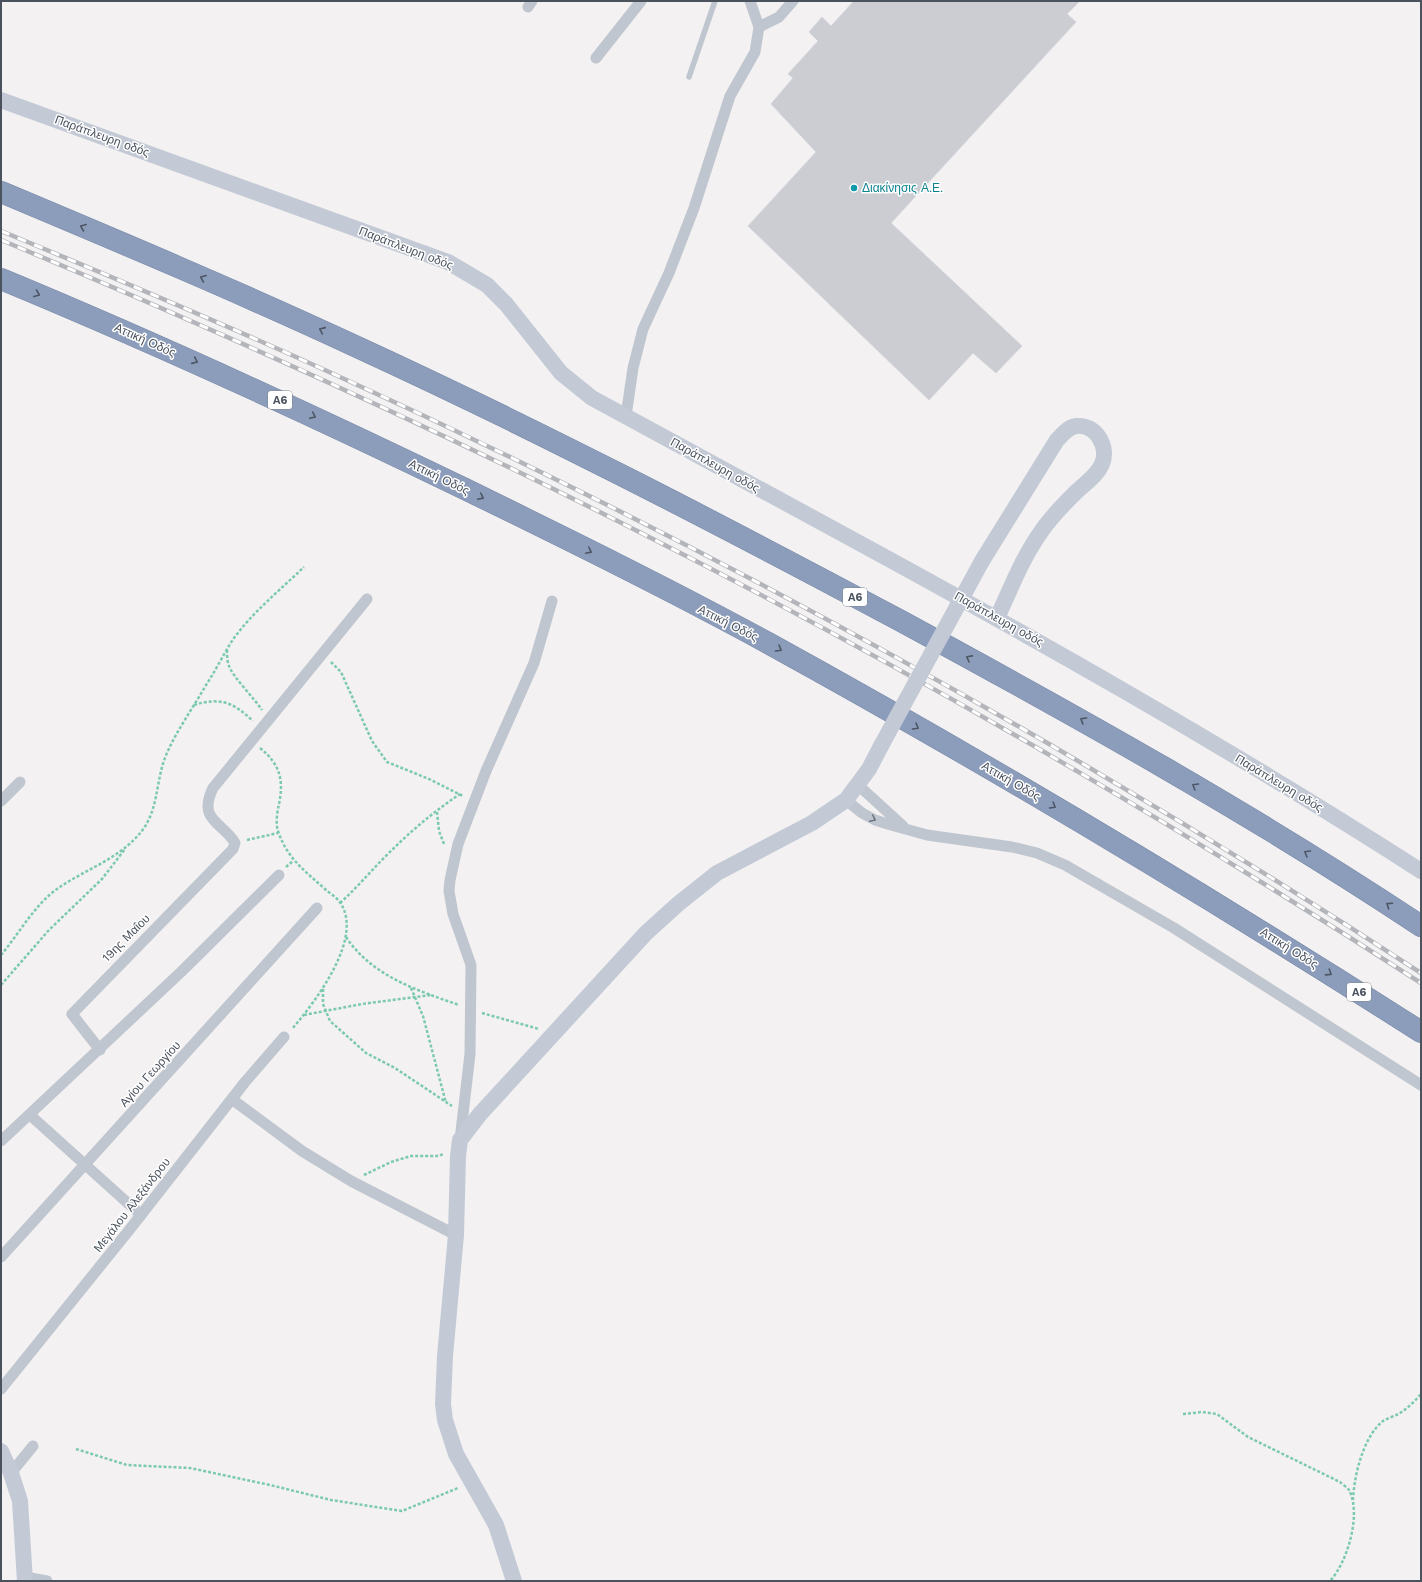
<svg xmlns="http://www.w3.org/2000/svg" width="1422" height="1582" font-family="'Work Sans',sans-serif">
  <style>
    .building { fill: #cbcdd3; stroke: #d5d6dc }
    .lines { fill: none; stroke-linecap: round; stroke-linejoin: round }
    .highway-casing { stroke: #7788a8; stroke-width: 22 }
    .path { stroke: #7ccaae; stroke-width: 2.5; stroke-dasharray: 3 2; stroke-linecap: butt }
    .lane { stroke: #c0c6cf; stroke-width: 5.5 }
    .street { stroke: #c0c6cf; stroke-width: 11 }
    .secondary { stroke: #c3cad6; stroke-width: 16 }
    .highway { stroke: #8c9dbc; stroke-width: 21 }
    .rail-casing { stroke: #b4b5bb; stroke-width: 4.5 }
    .rail { stroke: #fff; stroke-width: 3; stroke-dasharray: 9; stroke-linecap: butt }
    .secondary-bridge { stroke: #c3cad6; stroke-width: 16 }
    .oneway { stroke: #4d5663 }
    .oneway2 { stroke: #6d7580 }
    .culture-dot { fill: #0f9aa8; stroke: #fff; stroke-width: 1.5 }
    .labels { text-anchor: middle; stroke-width: 3; stroke-linejoin: round; paint-order: stroke }
    .shield { fill: #fff; stroke: #80868e; stroke-width: 1 }
    .shield-label { font-size: 11px; font-weight: bold; fill: #4a525e }
    .street-label { font-size: 12px; fill: #4a525e; stroke: #fff }
    .culture-label { font-size: 12px; fill: #0d838f; stroke: #fff; text-anchor: start }
  </style>
  <rect width="100%" height="100%" fill="#f3f1f1"/>
  <polygon class="building" points="854,1 1080,1 1067,14 1076,22 891,223 1022,346 996,373 973,353 929,400 748,226 816,152 771,104 793,78 788,74 818,41 809,32 822,17 831,26"/>
  <g class="lines">
    <defs>
      <g id="highway">
        <path d="M1,192C120,242 239,292 355,346C540,431 721,525 901,621C1078,717 1254,815 1421,926"/>
        <path d="M1,279C158,344 312,415 465,489C567,539 669,589 768,643C990,765 1208,896 1421,1032"/>
      </g>
    </defs>
    <use href="#highway" class="highway-casing"/>
    <g class="path">
      <path d="M227,650C227,655 227,661 229,666C233,677 254,698 262,710"/>
      <polyline points="331,662 341,672 372,741 387,762 429,779 463,796"/>
      <path d="M194,705C220,697 233,702 253,721"/>
      <path d="M260,748C280,764 284,780 279,804C277,813 275,825 279,834C289,860 305,871 325,889C329,893 335,896 339,901C366,936 315,1002 292,1029"/>
      <polyline points="437,812 439,831 444,844"/>
      <polyline points="247,840 278,833"/>
      <polyline points="286,867 293,861"/>
      <path d="M340,903C359,886 374,867 392,850C412,830 436,810 460,794"/>
      <path d="M346,937C372,976 416,990 459,1005"/>
      <path d="M1,955C18,935 32,909 53,892C83,869 121,860 144,828C159,806 156,777 167,753C177,730 193,708 206,685C216,670 224,653 234,638C253,612 280,590 304,567"/>
      <polyline points="1,985 49,930 102,879 125,849"/>
      <polyline points="411,988 423,1016 446,1103"/>
      <polyline points="323,989 323,1004 330,1021 366,1053 395,1068 452,1106"/>
      <polyline points="482,1013 539,1029"/>
      <polyline points="304,1015 362,1004 431,995"/>
      <polyline points="364,1175 391,1162 411,1156 439,1156 443,1154"/>
      <path d="M1183,1414L1202,1412L1217,1414L1248,1437L1340,1482C1342,1484 1347,1487 1349,1490C1362,1514 1347,1563 1330,1581"/>
      <polyline points="76,1449 127,1465 190,1468 270,1485 331,1500 402,1511 458,1488"/>
      <path d="M1353,1500C1354,1476 1363,1437 1383,1421C1388,1418 1395,1416 1400,1413C1408,1408 1415,1401 1421,1394"/>
    </g>
    <polyline class="lane" points="689,77 715,1"/>
    <g class="street">
      <polyline points="528,7 532,1"/>
      <polyline points="759,27 779,17 793,1"/>
      <polyline points="596,58 641,1"/>
      <polyline points="626,416 633,368 643,329 669,273 694,208 730,96 755,52 759,27 750,1"/>
      <polyline points="858,785 903,826"/>
      <polyline points="846,800 862,813 875,820 891,825 927,835 1012,847 1037,853 1065,865 1174,928 1421,1085"/>
      <polyline points="1,801 20,782"/>
      <path d="M100,1050L72,1014L233,849L235,843C223,822 197,821 213,788L367,599"/>
      <polyline points="233,1100 302,1151 351,1181 456,1235"/>
      <polyline points="30,1115 141,1215"/>
      <polyline points="460,1140 470,1054 471,965 453,914 449,891 450,880 458,844 486,771 534,663 552,601"/>
      <polyline points="1,1141 181,972 279,875"/>
      <polyline points="1,1257 317,908"/>
      <polyline points="1,1389 130,1229 245,1082 284,1037"/>
      <polyline points="11,1473 33,1446"/>
      <polyline points="25,1577 47,1581"/>
    </g>
    <g class="secondary">
      <path d="M1,100L448,262L487,285L506,304L561,373L592,398C671,440 749,484 828,526C1029,635 1228,747 1421,871"/>
      <path d="M982,561L1057,440C1062,435 1068,427 1076,426C1097,424 1109,448 1102,464C1097,476 1084,484 1075,493C1064,504 1052,516 1043,529C1023,556 1011,588 997,618"/>
      <polyline points="1,1451 11,1473 20,1501 25,1581"/>
      <polyline points="514,1581 496,1525 456,1454 445,1420 443,1404 445,1356 456,1235 458,1156 460,1140 480,1114 646,933 678,904 717,873 812,823 846,800 869,769 881,746"/>
    </g>
    <use href="#highway" class="highway"/>
    <defs>
      <g id="rail">
        <path d="M1,231C110,276 219,322 327,371C706,543 1072,746 1421,973"/>
        <path d="M1,240C222,332 440,430 653,539C917,673 1173,823 1421,983"/>
      </g>
    </defs>
    <use href="#rail" class="rail-casing"/>
    <use href="#rail" class="rail"/>
    <polyline class="secondary-bridge" points="881,746 982,561"/>
  </g>
  <defs><path id="oneway-chevron" d="M-2-3.5L2.5 0L-2 3.5" fill="none" stroke-width="1.6" stroke-linecap="round" stroke-linejoin="round"/></defs>
  <g class="oneway">
    <use href="#oneway-chevron" transform="translate(83 227) rotate(-158)"/>
    <use href="#oneway-chevron" transform="translate(203 278) rotate(-157)"/>
    <use href="#oneway-chevron" transform="translate(37 294) rotate(22)"/>
    <use href="#oneway-chevron" transform="translate(322 330) rotate(-156)"/>
    <use href="#oneway-chevron" transform="translate(195 361) rotate(24)"/>
    <use href="#oneway-chevron" transform="translate(313 416) rotate(25)"/>
    <use href="#oneway-chevron" transform="translate(481 497) rotate(26)"/>
    <use href="#oneway-chevron" transform="translate(589 551) rotate(27)"/>
    <use href="#oneway-chevron" transform="translate(779 649) rotate(30)"/>
    <use href="#oneway-chevron" transform="translate(969 658) rotate(-152)"/>
    <use href="#oneway-chevron" transform="translate(1083 720) rotate(-149)"/>
    <use href="#oneway-chevron" transform="translate(916 727) rotate(30)"/>
    <use href="#oneway-chevron" transform="translate(1195 786) rotate(-149)"/>
    <use href="#oneway-chevron" transform="translate(1053 806) rotate(31)"/>
    <use href="#oneway-chevron" transform="translate(1307 853) rotate(-149)"/>
    <use href="#oneway-chevron" transform="translate(1389 905) rotate(-146)"/>
    <use href="#oneway-chevron" transform="translate(1329 973) rotate(33)"/>
  </g>
  <use class="oneway2" href="#oneway-chevron" transform="translate(873 819) rotate(25)"/>
  <circle class="culture-dot" cx="854" cy="188" r="4"/>
  <g class="labels">
    <g class="shield">
      <rect x="268" y="391" width="24" height="18" rx="3"/>
      <rect x="843" y="588" width="24" height="18" rx="3"/>
      <rect x="1347" y="983" width="24" height="18" rx="3"/>
    </g>
    <g class="shield-label">
      <text x="280" y="404">Α6</text>
      <text x="855" y="601">Α6</text>
      <text x="1359" y="996">Α6</text>
    </g>
    <g class="street-label">
      <text transform="translate(102 136) rotate(20)" y="4">Παράπλευρη οδός</text>
      <text transform="translate(406 248) rotate(21)" y="4">Παράπλευρη οδός</text>
      <text transform="translate(145 340) rotate(24)" y="4">Αττική Οδός</text>
      <text transform="translate(715 465) rotate(29)" y="4">Παράπλευρη οδός</text>
      <text transform="translate(439 477) rotate(26)" y="4">Αττική Οδός</text>
      <text transform="translate(999 619) rotate(29)" y="4">Παράπλευρη οδός</text>
      <text transform="translate(728 623) rotate(27)" y="4">Αττική Οδός</text>
      <text transform="translate(1011 781) rotate(30)" y="4">Αττική Οδός</text>
      <text transform="translate(1279 783) rotate(31)" y="4">Παράπλευρη οδός</text>
      <text transform="translate(126 938) rotate(-45)" y="4">19ης Μαΐου</text>
      <text transform="translate(1289 948) rotate(32)" y="4">Αττική Οδός</text>
      <text transform="translate(150 1074) rotate(-48)" y="4">Αγίου Γεωργίου</text>
      <text transform="translate(132 1205) rotate(-52)" y="4">Μεγάλου Αλεξάνδρου</text>
    </g>
    <g class="culture-label">
      <text x="862" y="192">Διακίνησις Α.Ε.</text>
    </g>
  </g>
  <rect width="1422" height="1582" fill="none" stroke="#4a525e" stroke-width="4"/>
</svg>
